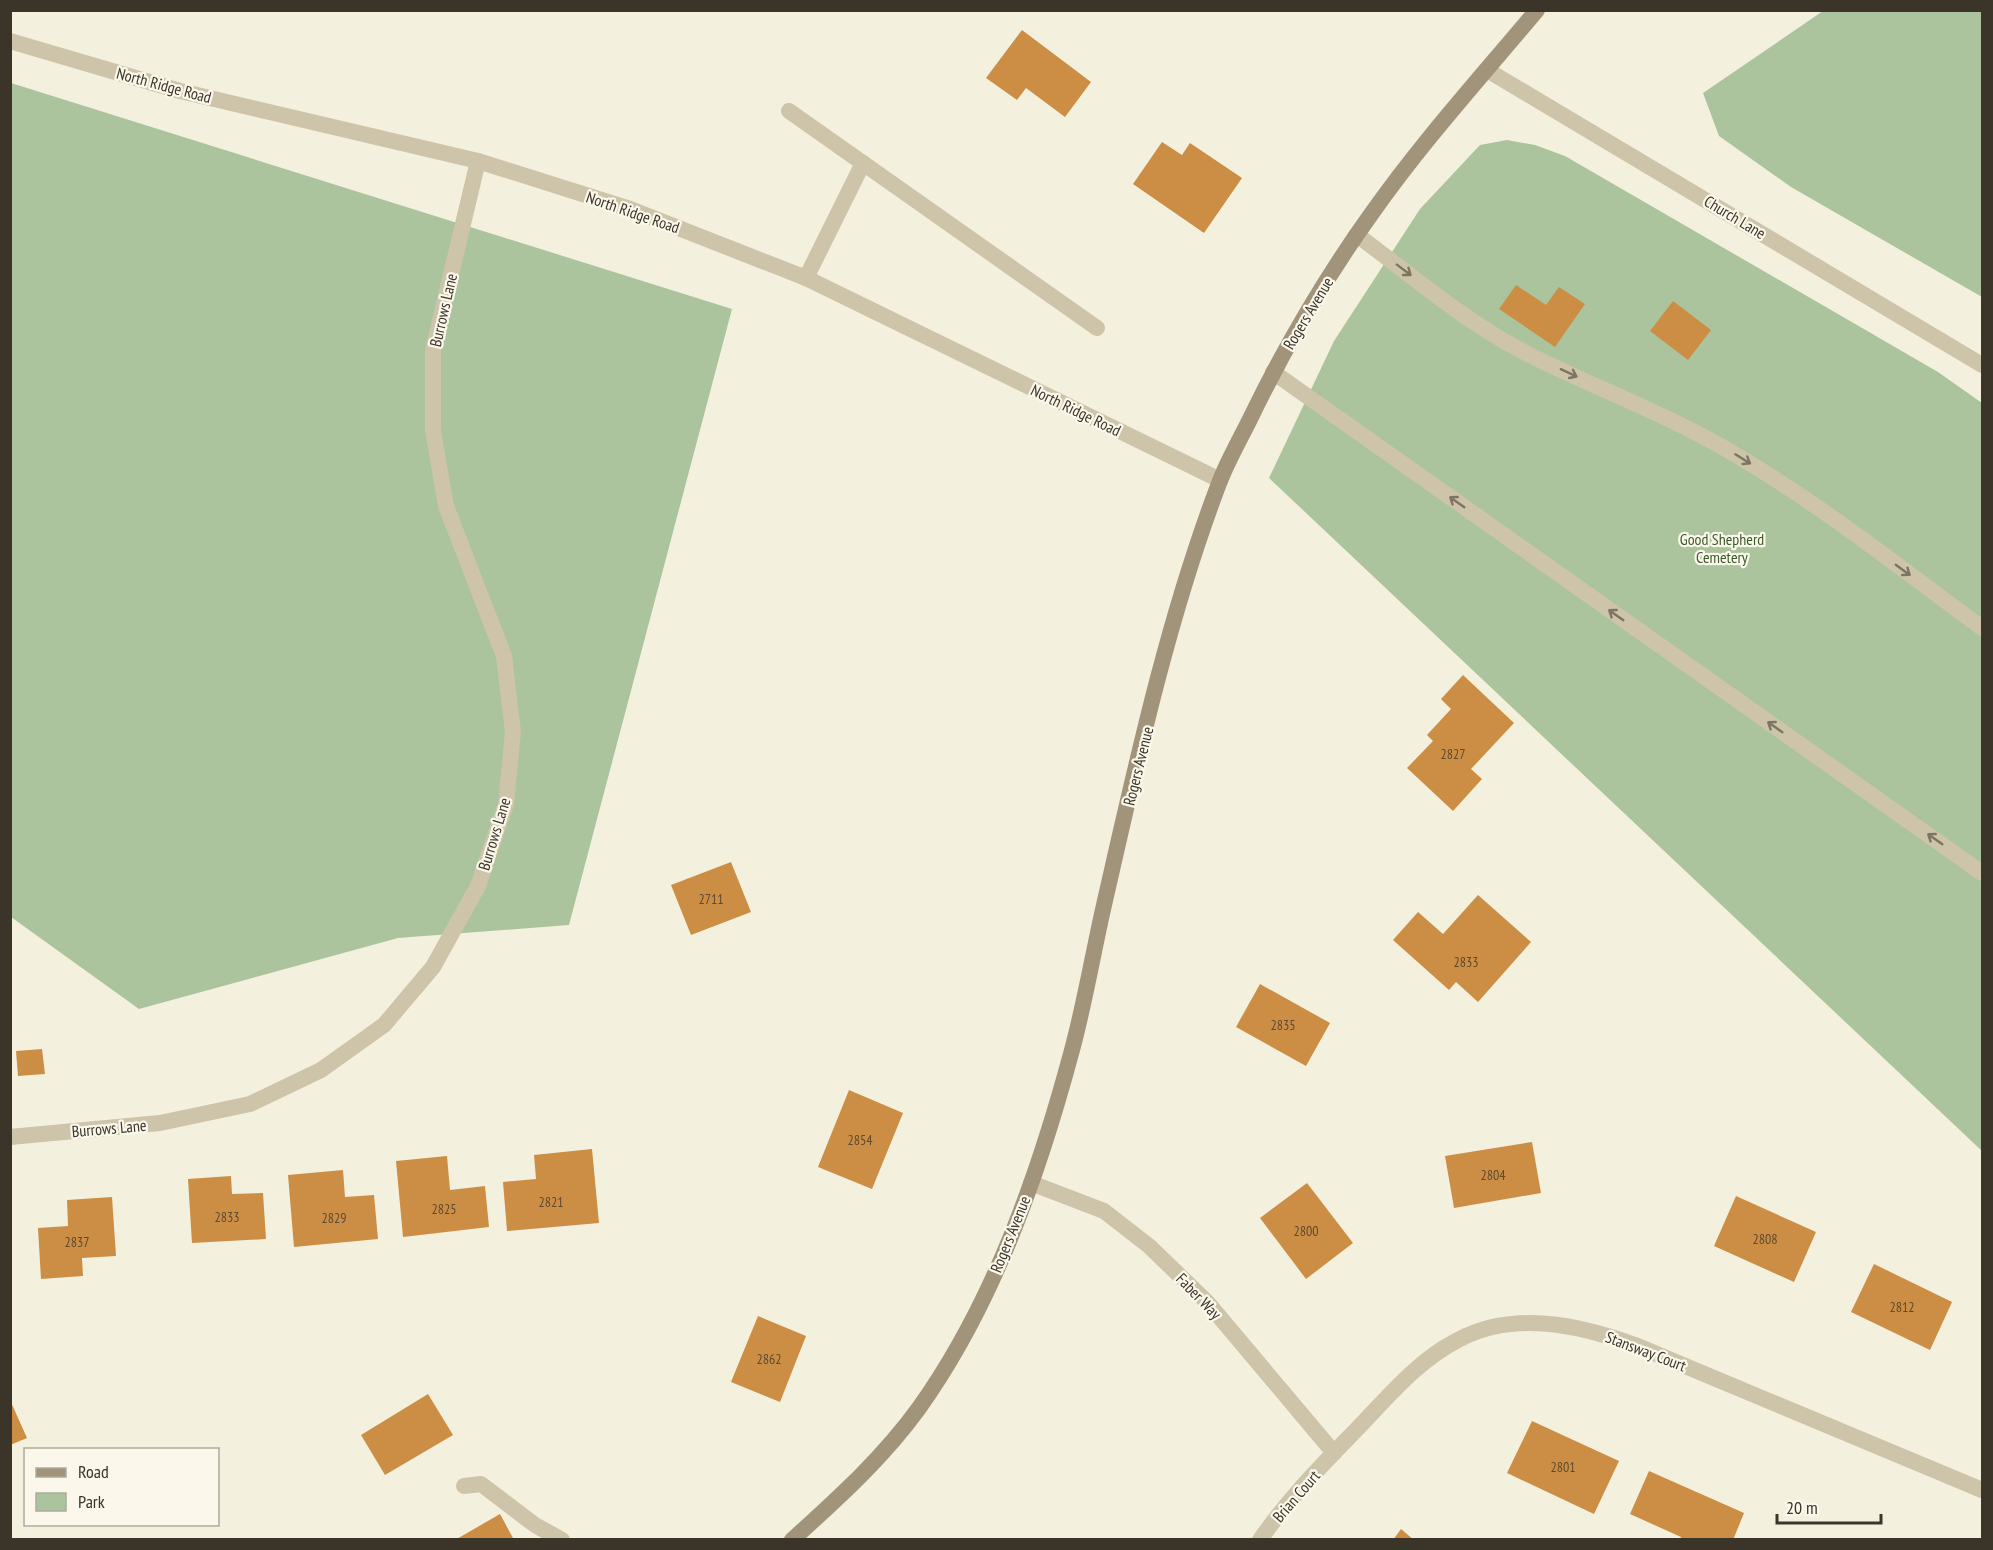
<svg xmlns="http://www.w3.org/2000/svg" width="1993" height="1550" font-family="'PT Sans Narrow',sans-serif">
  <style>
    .green { fill: #abc49d }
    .building { fill: #cc8e44 }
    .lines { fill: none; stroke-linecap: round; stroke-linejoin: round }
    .service { stroke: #cdc4a9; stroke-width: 16 }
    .minor { stroke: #cdc4a9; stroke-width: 16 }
    .tertiary { stroke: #cdc4a9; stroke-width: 16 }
    .secondary { stroke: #a1947a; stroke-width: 16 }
    .oneway { stroke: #7c7563 }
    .labels { text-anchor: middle; stroke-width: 4.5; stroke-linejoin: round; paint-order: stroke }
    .number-label { font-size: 14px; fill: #5e4a30 }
    .street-label { font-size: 16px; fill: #3a3429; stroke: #fbf8eb }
    .park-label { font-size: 16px; fill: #3b5a2c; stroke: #fbf8eb }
  </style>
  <rect width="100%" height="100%" fill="#f4f0de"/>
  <g class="green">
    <polygon points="1823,11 1982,11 1982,297 1791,187 1719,136 1703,93"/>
    <polygon points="11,83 732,309 569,925 398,938 139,1009 11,917"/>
    <polygon points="1507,140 1535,145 1565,156 1938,372 1982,403 1982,1151 1269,478 1334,341 1420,209 1480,145"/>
  </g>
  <g class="building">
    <polygon points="1022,30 1091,82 1065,117 1026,88 1017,100 986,78"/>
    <polygon points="1162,142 1182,155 1190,143 1242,178 1204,233 1133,184"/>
    <polygon points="1516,285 1546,305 1559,287 1585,304 1555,347 1499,309"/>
    <polygon points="1673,301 1711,330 1688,360 1650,331"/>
    <polygon points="1463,675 1514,723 1471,769 1482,779 1453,811 1407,768 1433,741 1427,735 1451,709 1441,699"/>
    <polygon points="731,862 751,912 691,935 671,885"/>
    <polygon points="1478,895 1531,942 1478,1002 1456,982 1449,990 1393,940 1418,912 1443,934"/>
    <polygon points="1260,984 1330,1023 1306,1066 1236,1027"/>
    <polygon points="42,1049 45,1074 18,1076 16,1051"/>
    <polygon points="849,1090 903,1113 872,1189 818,1167"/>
    <polygon points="1532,1142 1541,1193 1454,1208 1445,1156"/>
    <polygon points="592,1149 599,1223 507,1231 503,1182 536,1179 534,1155"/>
    <polygon points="447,1156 450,1190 485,1186 489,1227 403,1237 396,1161"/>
    <polygon points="343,1170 345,1197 374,1195 378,1239 294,1247 288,1175"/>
    <polygon points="231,1176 232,1194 263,1193 266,1239 192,1243 188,1179"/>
    <polygon points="1307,1183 1353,1243 1306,1279 1260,1218"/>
    <polygon points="1736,1196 1816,1232 1794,1282 1714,1246"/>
    <polygon points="112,1197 116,1256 82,1258 83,1276 41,1279 38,1228 68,1226 67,1200"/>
    <polygon points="1874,1264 1952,1302 1930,1350 1851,1312"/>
    <polygon points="758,1316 806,1336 780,1402 731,1382"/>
    <polygon points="428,1394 453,1435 385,1475 361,1435"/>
    <polygon points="10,1400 27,1438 10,1445"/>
    <polygon points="1532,1421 1619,1461 1594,1514 1507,1473"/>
    <polygon points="1649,1471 1744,1513 1733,1540 1680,1540 1681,1537 1630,1514"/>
    <polygon points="500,1514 513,1538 455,1540"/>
    <polygon points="1401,1529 1414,1540 1393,1540"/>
  </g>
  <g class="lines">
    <g class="service">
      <polyline points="789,111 1097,328"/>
      <path d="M1357,235C1411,275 1464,321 1524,352C1596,389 1671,415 1741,458C1825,508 1903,570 1982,628"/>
      <polyline points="806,278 863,163"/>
      <polyline points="1273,372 1982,873"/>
      <polyline points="464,1486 481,1484 535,1525 562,1540"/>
    </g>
    <g class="minor">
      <polyline points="1487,70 1982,365"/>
      <polyline points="10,1137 160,1123 250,1104 321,1070 384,1025 433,967 478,886 506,804 513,732 504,656 446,506 433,431 433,350 478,161"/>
      <polyline points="1031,1183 1104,1211 1149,1246 1207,1302 1334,1453"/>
      <path d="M1260,1540C1288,1499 1322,1465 1356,1430C1387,1398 1418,1360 1458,1340C1514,1310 1579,1325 1635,1345L1982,1490"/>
    </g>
    <polyline class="tertiary" points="10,41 180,91 478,161 630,209 806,278 1220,480"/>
    <path class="secondary" d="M792,1540C837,1499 883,1458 919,1408C994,1303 1039,1173 1072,1050C1085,1002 1093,953 1104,905C1136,765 1167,621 1218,486C1227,461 1241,438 1252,415C1286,345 1326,277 1372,213C1422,142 1481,77 1537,10"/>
  </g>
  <defs><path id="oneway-shaft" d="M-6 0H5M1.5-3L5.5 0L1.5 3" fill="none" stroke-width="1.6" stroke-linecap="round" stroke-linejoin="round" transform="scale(1.5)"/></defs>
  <g class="oneway">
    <use href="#oneway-shaft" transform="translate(1404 270) rotate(37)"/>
    <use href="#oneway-shaft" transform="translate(1569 373) rotate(25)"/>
    <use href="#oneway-shaft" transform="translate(1743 459) rotate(32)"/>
    <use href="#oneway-shaft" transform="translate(1457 502) rotate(-145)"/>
    <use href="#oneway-shaft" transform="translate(1903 570) rotate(36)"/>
    <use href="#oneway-shaft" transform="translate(1616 615) rotate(-145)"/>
    <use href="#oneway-shaft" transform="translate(1775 727) rotate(-145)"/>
    <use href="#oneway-shaft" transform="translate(1935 839) rotate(-145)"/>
  </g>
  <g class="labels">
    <g class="number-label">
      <text x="1453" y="759">2827</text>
      <text x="711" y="904">2711</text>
      <text x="1466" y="967">2833</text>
      <text x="1283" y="1030">2835</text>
      <text x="860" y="1145">2854</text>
      <text x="1493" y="1180">2804</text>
      <text x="551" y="1207">2821</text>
      <text x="444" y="1214">2825</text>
      <text x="227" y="1222">2833</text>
      <text x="334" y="1223">2829</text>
      <text x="1306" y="1236">2800</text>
      <text x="1765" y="1244">2808</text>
      <text x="77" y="1247">2837</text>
      <text x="1902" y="1312">2812</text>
      <text x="769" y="1364">2862</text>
      <text x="1563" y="1472">2801</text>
    </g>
    <g class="street-label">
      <text transform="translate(164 85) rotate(15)" y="6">North Ridge Road</text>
      <text transform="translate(633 212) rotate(19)" y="6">North Ridge Road</text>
      <text transform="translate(1735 217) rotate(31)" y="6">Church Lane</text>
      <text transform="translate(443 310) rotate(-77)" y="6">Burrows Lane</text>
      <text transform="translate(1308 313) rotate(-59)" y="6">Rogers Avenue</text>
      <text transform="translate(1076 410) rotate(26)" y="6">North Ridge Road</text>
      <text transform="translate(1138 766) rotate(-76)" y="6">Rogers Avenue</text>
      <text transform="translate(494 834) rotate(-73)" y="6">Burrows Lane</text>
      <text transform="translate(109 1128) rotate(-5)" y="6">Burrows Lane</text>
      <text transform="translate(1010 1234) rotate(-68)" y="6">Rogers Avenue</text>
      <text transform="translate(1199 1296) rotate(46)" y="6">Faber Way</text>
      <text transform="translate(1646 1351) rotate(21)" y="6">Stansway Court</text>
      <text transform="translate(1296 1496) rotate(-49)" y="6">Brian Court</text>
    </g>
    <g class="park-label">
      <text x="1722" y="545">Good Shepherd<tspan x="1722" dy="18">Cemetery</tspan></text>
    </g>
  </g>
  <rect width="1993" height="1550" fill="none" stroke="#3a3429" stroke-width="24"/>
  <rect x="24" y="1448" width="195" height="78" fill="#fbf8eb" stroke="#aeaa9d" stroke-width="1.5"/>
  <rect x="36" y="1468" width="30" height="9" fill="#a1947a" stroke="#aeaa9d" stroke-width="1.5"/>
  <text x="78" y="1478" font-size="18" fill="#3a3429">Road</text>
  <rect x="36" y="1493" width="30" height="18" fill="#abc49d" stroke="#aeaa9d" stroke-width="1.5"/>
  <text x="78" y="1508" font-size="18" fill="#3a3429">Park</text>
  <path d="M1777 1514v9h104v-9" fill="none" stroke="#3a3429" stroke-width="3"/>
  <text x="1786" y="1514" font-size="18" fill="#3a3429" stroke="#fbf8eb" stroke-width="4.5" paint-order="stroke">20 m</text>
</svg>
